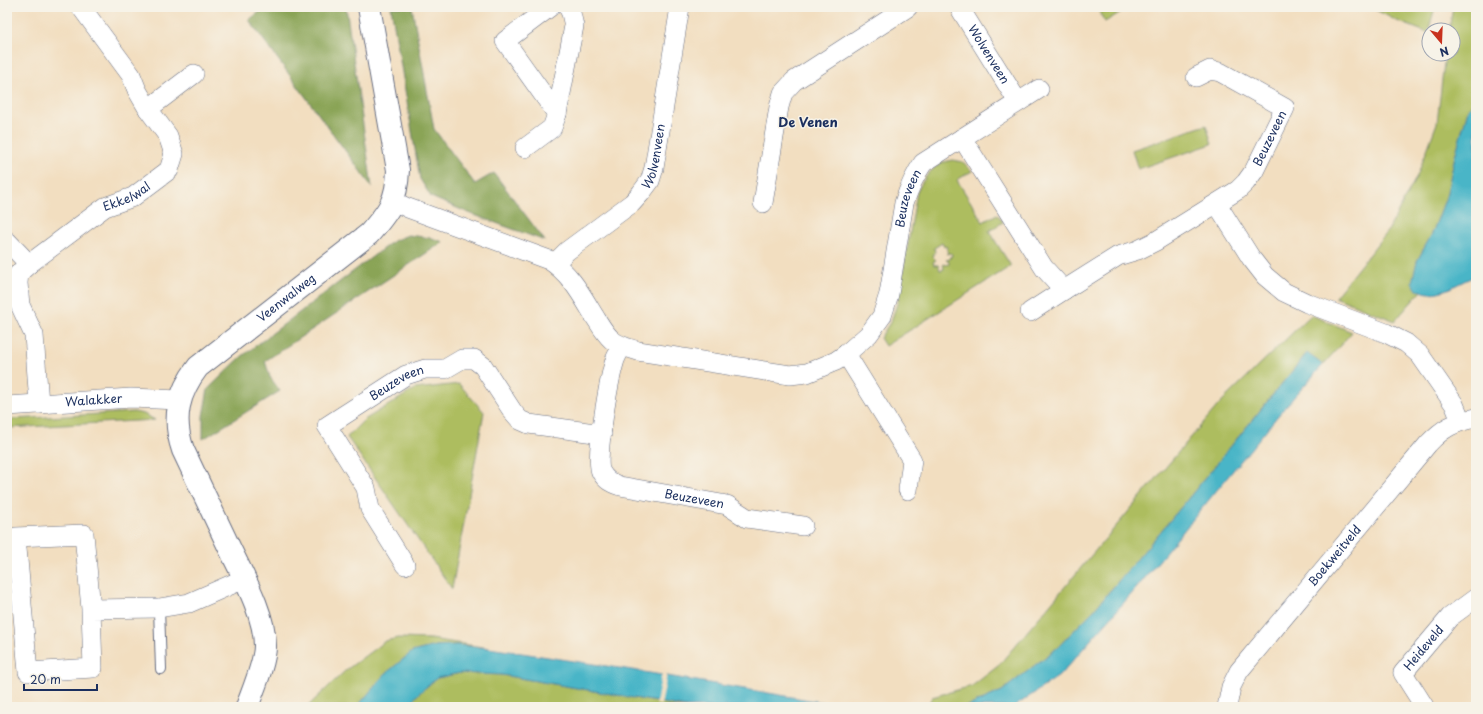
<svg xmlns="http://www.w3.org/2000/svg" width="1483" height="714" font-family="'Playpen Sans',sans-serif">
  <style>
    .green { fill: #adbd5f; stroke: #64765e; fill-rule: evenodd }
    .forest { fill: #8aa456; stroke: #526a5a }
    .water { fill: #4ab5c7; stroke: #327292 }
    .pier { fill: #f2dec0 }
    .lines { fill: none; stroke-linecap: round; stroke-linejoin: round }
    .service-casing { stroke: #666c80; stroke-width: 12 }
    .minor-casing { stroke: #666c80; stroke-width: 20 }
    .tertiary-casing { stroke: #666c80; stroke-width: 24 }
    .service { stroke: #fff; stroke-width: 10 }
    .minor { stroke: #fff; stroke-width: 19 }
    .tertiary { stroke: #fff; stroke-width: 22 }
    .labels { text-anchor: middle; stroke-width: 3; stroke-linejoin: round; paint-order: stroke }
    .street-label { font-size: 12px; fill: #1b2f5e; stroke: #f7f3e8 }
    .neighbourhood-label { font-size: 13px; font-weight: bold; fill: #1b2f5e; stroke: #f7f3e8 }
  </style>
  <rect width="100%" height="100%" fill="#f7f3e8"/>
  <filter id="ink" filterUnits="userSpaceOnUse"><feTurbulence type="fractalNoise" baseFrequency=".025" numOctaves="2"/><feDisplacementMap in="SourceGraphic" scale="8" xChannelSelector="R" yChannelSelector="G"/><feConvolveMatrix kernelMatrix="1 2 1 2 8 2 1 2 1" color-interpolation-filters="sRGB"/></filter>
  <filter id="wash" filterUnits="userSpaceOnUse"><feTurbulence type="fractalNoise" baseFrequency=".012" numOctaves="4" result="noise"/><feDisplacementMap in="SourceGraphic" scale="16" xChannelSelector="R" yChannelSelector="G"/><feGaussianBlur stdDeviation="0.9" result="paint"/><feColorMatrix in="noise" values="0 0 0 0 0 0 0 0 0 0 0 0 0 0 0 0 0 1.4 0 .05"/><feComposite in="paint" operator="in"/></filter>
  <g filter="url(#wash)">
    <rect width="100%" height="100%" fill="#f2dec0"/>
    <g class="green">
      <polygon points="1096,7 1129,7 1105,22"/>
      <polygon points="1370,7 1435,7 1428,33 1397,21"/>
      <polygon points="1453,7 1476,7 1476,98 1468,110 1455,156 1446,197 1432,234 1417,261 1417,290 1421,291 1395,321 1335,297 1389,229 1418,174 1437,123 1445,54 1453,54 1453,30 1449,30"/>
      <polygon points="1206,125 1212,144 1138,169 1132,150"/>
      <path d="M953,160L963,162L972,171L957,180L983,222L997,214L1003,222L989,231L1011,266L885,346L880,338L891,321L898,301L917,192C924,177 935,162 953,160ZM942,243L944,247L946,246L948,247L947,250L949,252L946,254L951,253L952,255L951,257L950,256V259L946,260L949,262V264L946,265L943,264L944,269L942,270H940L938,265H934L933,262L936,260L932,256L935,252L934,248Z"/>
      <polygon points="1311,315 1352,332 1323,365 1306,354 1183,505 1094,610 1057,648 1002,691 966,707 927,707 932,697 972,686 998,666 1220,403"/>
      <polygon points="459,384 484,412 452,589 347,437 364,420 415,389"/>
      <polygon points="134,412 144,414 155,420 8,428 8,423 14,419"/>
      <polygon points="398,638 431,639 489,648 456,645 435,646 412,652 385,674 357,707 307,707 346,670 385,641"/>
      <polygon points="460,673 502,675 686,707 407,707 418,694 437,678"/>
    </g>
    <g class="forest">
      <polygon points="266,7 346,7 372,187 249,20"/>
      <polygon points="391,7 412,7 434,129 475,184 494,173 545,241 469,213 431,197 420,179"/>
      <polygon points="408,235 432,238 443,242 265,361 270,377 280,391 203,439 203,416 208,389 241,357 393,241"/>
    </g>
    <g class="water">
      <path d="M1476,98V276C1461,281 1446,293 1430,293C1426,293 1421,291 1417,290L1412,282L1417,261L1432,234L1446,197L1455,156L1468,110Z"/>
      <polygon points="1307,353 1323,365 1285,407 1135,590 1059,676 1014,707 966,707 1002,691 1057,648 1094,610 1183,505"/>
      <polygon points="456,645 489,648 626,669 851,707 686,707 502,675 460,673 437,678 418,694 407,707 357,707 385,674 412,652 435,646"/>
    </g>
    <polygon class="pier" points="662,673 667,674 661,705 656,704"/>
  </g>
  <g filter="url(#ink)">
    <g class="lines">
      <defs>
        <polyline id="service" points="159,608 161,669"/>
        <g id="minor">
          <polyline points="550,7 505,41 557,114 574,26 571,13 568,7"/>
          <path id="s1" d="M959,7L1018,102"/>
          <polyline points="148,109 194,74"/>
          <path id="s2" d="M962,138L1044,268L1064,290L1118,256L1138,250L1156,241L1238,190L1246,182L1254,171L1285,108L1220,72L1210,70L1196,77"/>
          <polyline points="525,148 552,128 557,114"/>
          <path id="s3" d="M393,201L408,208L549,260C571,274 582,296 595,317C600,325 605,334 612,340C619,346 629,348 638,351L790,375L807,373L836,361L846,354L869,334L882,316L889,294L904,203C909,188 914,176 923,163L1039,89"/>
          <polyline points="763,203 779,107 783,93 794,81 908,7"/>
          <polyline points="1217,204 1251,258 1265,276 1284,292 1307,303 1386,333 1406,343 1420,355 1454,404 1461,421"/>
          <polyline points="7,241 29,264"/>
          <path id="s4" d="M555,263L567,251L632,203L641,193L650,181L654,168L680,7"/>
          <polyline points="1030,312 1064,290"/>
          <path id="s5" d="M622,346C620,350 617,355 615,360C610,376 594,459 601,472C606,481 612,483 620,486L727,505L747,518L803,526"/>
          <polyline points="846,354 912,460 908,490"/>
          <path id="s6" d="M39,404L34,335L20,305L18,283L19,273L29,264L105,207L133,197L169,170L174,154L168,136L148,109L137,90L131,75L81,7"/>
          <path id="s7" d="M7,406L131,398L180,400"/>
          <path id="s8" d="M405,565L370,509L366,488L327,426L406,375L425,369H445L462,359H474L483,366L513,412L520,420L529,424L602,434"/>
          <polyline points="91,609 93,668 28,672 16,537 84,534 91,609 159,608 189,603 244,579"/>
          <path id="s9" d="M1227,707L1231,687L1239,671L1428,444C1443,428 1454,422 1476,418"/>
          <path id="s10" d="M1423,707L1424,706L1403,673L1450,617L1476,598"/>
        </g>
        <g id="tertiary">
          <path id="s11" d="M247,707C253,690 265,663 265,646C265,615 243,576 230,549C214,516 199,483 183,450C172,418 178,393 198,367L369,234C389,211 397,201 398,170L369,7"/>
        </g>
      </defs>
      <use href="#service" class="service-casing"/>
      <use href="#minor" class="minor-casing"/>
      <use href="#tertiary" class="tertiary-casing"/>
      <use href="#service" class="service"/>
      <use href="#minor" class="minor"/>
      <use href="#tertiary" class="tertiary"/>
    </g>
  </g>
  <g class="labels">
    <g class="street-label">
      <text dy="4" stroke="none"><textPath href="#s1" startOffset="56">Wolvenveen</textPath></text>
      <text dy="4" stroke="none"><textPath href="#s2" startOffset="446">Beuzeveen</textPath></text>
      <text dy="4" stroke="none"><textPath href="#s4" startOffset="151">Wolvenveen</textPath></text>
      <text dy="4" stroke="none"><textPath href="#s6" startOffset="267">Ekkelwal</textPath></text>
      <text dy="4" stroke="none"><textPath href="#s3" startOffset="686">Beuzeveen</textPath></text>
      <text dy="4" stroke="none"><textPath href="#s11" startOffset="478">Veenwalweg</textPath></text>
      <text dy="4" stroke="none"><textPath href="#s8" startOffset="243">Beuzeveen</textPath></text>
      <text dy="4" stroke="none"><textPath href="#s7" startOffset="87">Walakker</textPath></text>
      <text dy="4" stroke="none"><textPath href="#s5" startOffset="229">Beuzeveen</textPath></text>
      <text dy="4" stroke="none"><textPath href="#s9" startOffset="188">Boekweitveld</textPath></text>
      <text dy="4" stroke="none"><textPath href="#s10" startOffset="73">Heideveld</textPath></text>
    </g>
    <g class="neighbourhood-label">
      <text x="808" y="127">De Venen</text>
    </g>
  </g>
  <rect width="1483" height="714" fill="none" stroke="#f7f3e8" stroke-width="24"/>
  <g transform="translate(1441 42) rotate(161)"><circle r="19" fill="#f7f3e8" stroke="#9fa5b1"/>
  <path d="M0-3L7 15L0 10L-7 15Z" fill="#c8321e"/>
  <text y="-6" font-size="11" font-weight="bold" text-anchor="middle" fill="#1b2f5e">N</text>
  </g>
  <path d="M24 684v6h73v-6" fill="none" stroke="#1b2f5e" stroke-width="2"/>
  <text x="30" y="684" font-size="12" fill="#1b2f5e" stroke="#f7f3e8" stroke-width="3" paint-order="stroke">20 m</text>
</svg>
